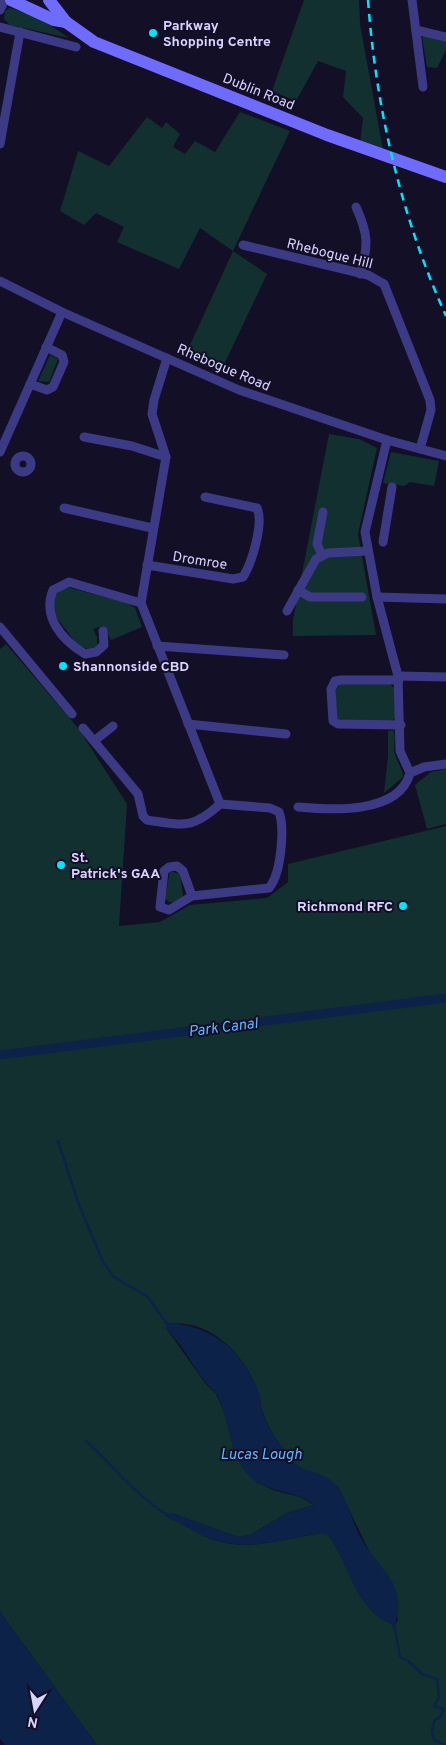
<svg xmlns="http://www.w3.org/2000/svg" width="446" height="1745" font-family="Overpass,sans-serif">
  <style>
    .green { fill: #12302f; fill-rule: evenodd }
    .water { fill: #0c2248 }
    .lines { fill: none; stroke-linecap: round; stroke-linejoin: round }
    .stream { stroke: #0c2248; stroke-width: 2.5 }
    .canal { stroke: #0c2248; stroke-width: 9 }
    .minor { stroke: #3d3a85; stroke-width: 9 }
    .secondary { stroke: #6f6bff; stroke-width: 12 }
    .rail { stroke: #00e5ff; stroke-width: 2.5; stroke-dasharray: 8 6; stroke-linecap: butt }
    .poi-dot { fill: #00e5ff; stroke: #130f26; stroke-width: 2 }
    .labels { text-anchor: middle; stroke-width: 4; stroke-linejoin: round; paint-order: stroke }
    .poi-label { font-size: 14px; font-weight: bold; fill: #d9d4ff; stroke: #130f26; text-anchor: start }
    .street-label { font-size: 14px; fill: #d9d4ff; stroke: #130f26 }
    .water-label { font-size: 15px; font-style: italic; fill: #62b6ff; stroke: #130f26 }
  </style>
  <rect width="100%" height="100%" fill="#130f26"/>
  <g class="green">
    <polygon points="304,0 359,0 360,24 383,150 360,144 363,118 343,97 346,71 318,61 296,101 272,91"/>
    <polygon points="10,8 38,17 69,38 10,25 4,19 5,11"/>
    <polygon points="425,36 446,41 446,50 437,68 427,67 422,37"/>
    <polygon points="240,112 290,131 233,251 267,274 220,373 185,356 233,251 200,228 179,269 117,242 124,227 96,213 84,225 60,211 78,151 109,166 147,117 162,128 166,122 180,134 173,147 185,154 195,141 215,152"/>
    <polygon points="50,355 58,359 49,382 38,381"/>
    <polygon points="329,434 359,439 377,448 358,534 376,635 293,636 293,620"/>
    <polygon points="391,452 439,461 434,486 410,482 404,486 383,483"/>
    <path d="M67,587L127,603L135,608L142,627L111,640L103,626L93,629L97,637V645C93,649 88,650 83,647C76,645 71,636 66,630C53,613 41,599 67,587Z"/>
    <path d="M6,644L78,728L127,804L119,926L160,922L190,905L267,898L288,882V864L446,826V1745H97L0,1612V649ZM166,1324C172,1324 179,1323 185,1324C221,1329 248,1361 259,1394C261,1400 260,1407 263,1413C268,1428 280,1445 290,1459C302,1475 324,1474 338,1487L371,1555L398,1619L394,1629L392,1624C354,1610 350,1561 327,1534L322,1533C260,1543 224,1561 171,1513L238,1537L250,1535L287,1513L314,1505L300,1497L273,1490L256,1482L234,1452L227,1418L216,1394L205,1383L166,1328Z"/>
    <polygon points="338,684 390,684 394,688 395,718 392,721 342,721 336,718 336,688"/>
    <path d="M393,730C397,739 392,746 395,754C397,763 403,769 403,777L384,793L388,757V731Z"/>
    <polygon points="446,769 446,824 427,829 415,785 431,772"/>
    <polygon points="170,871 180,874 183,896 174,902 169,902 165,898"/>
  </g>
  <g class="water">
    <path d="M166,1323C211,1325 243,1349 259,1393C261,1399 260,1405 262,1412C268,1427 279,1444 289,1457C301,1474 322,1470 334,1483C348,1497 351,1521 361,1538C370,1555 391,1574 396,1591C402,1607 395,1618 395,1632L392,1624C354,1610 349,1560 327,1534L322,1533C269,1541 239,1557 188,1528C180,1523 171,1520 164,1515L171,1513L238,1537L250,1535L287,1513L314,1505C296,1489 267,1494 249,1476C229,1454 230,1421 217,1395C213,1389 206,1384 202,1378C196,1370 191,1361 185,1352C180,1344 172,1336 166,1328Z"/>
    <polygon points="0,1612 97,1745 5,1745 0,1739"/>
  </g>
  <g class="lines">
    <g class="stream">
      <polyline points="58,1141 78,1202 103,1262 114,1277 148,1297 167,1324"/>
      <path d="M86,1441C113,1465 136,1496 166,1514"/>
      <polyline points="395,1629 400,1657 408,1661 422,1674 437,1679 439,1697 434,1706 444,1709 440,1717 434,1721 432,1732 434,1740 446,1745"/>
    </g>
    <polyline class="canal" points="0,1055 446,998"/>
    <g class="minor">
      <polyline points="412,0 423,87"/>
      <polyline points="0,10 5,0"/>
      <polyline points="0,27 76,47"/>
      <polyline points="416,30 446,37"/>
      <polyline points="0,144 20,32"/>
      <path d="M356,207C368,233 369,246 360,274"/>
      <polyline points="243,245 368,275 384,284 430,400 431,410 420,449"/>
      <polyline points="0,281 62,312 239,390 387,440 446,456"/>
      <polyline points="167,358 154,400 152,414 166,457 141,603 220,804"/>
      <polyline points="30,384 47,390 53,387 64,362 62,355 46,347"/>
      <polyline points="84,437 132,446 166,457"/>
      <polyline points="0,452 62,312"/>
      <circle cx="23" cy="464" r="8"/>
      <polyline points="64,508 152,528"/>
      <polyline points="383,542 392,487"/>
      <polyline points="322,555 317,544 323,512"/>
      <path d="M147,565L233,579L243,577C252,563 264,523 257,508L205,497"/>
      <polyline points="298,590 310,597 362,597"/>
      <polyline points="377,597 446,599"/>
      <polyline points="287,611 316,559 328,553 368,551"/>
      <polyline points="0,627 72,714"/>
      <path d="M103,631L104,645L96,652L85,654C62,640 42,617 53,590L69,582L141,603"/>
      <polyline points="157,646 284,655"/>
      <polyline points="398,676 446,677"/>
      <polyline points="399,680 341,680 335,681 331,689 333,721 338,724 401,725"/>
      <polyline points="188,724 286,734"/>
      <path d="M83,728L138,794L143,816L147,820C182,825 192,830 220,804L270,808L279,812C285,829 281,874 269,888L192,896L169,910L160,907L164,871L169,867L177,866L183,871L192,896"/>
      <polyline points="94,741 113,726"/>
      <polyline points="410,773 424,767 446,764"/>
      <path d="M298,807C330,810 399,815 410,773L400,751L398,676L377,597L365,532L387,440"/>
    </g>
    <g class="secondary">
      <polyline points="11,0 54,20 66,22"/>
      <polyline points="49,0 66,22 94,42 327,135 446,177"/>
    </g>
    <path class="rail" d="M368,0C376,109 401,216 446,316"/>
  </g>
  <g class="poi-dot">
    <circle cx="153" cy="33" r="5"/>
    <circle cx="63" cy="666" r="5"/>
    <circle cx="61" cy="865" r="5"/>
    <circle cx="403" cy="906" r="5"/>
  </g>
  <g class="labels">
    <g class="poi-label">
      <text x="163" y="30">Parkway<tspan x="163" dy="16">Shopping Centre</tspan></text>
      <text x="73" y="671">Shannonside CBD</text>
      <text x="71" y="862">St.<tspan x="71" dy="16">Patrick's GAA</tspan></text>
      <text x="393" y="911" text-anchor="end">Richmond RFC</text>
    </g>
    <g class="street-label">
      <text transform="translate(259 91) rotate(22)" y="5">Dublin Road</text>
      <text transform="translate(330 253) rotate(14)" y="5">Rhebogue Hill</text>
      <text transform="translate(224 367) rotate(23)" y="5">Rhebogue Road</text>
      <text transform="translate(200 560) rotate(9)" y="5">Dromroe</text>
    </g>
    <g class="water-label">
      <text transform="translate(223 1027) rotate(-7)" y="5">Park Canal</text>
      <text x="261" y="1459">Lucas Lough</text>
    </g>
  </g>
  <g transform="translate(35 1710) rotate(191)" stroke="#130f26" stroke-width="4" paint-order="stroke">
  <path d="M0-4L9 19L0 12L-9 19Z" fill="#d9d4ff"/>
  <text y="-8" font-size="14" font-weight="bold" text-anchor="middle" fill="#d9d4ff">N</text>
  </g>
</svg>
